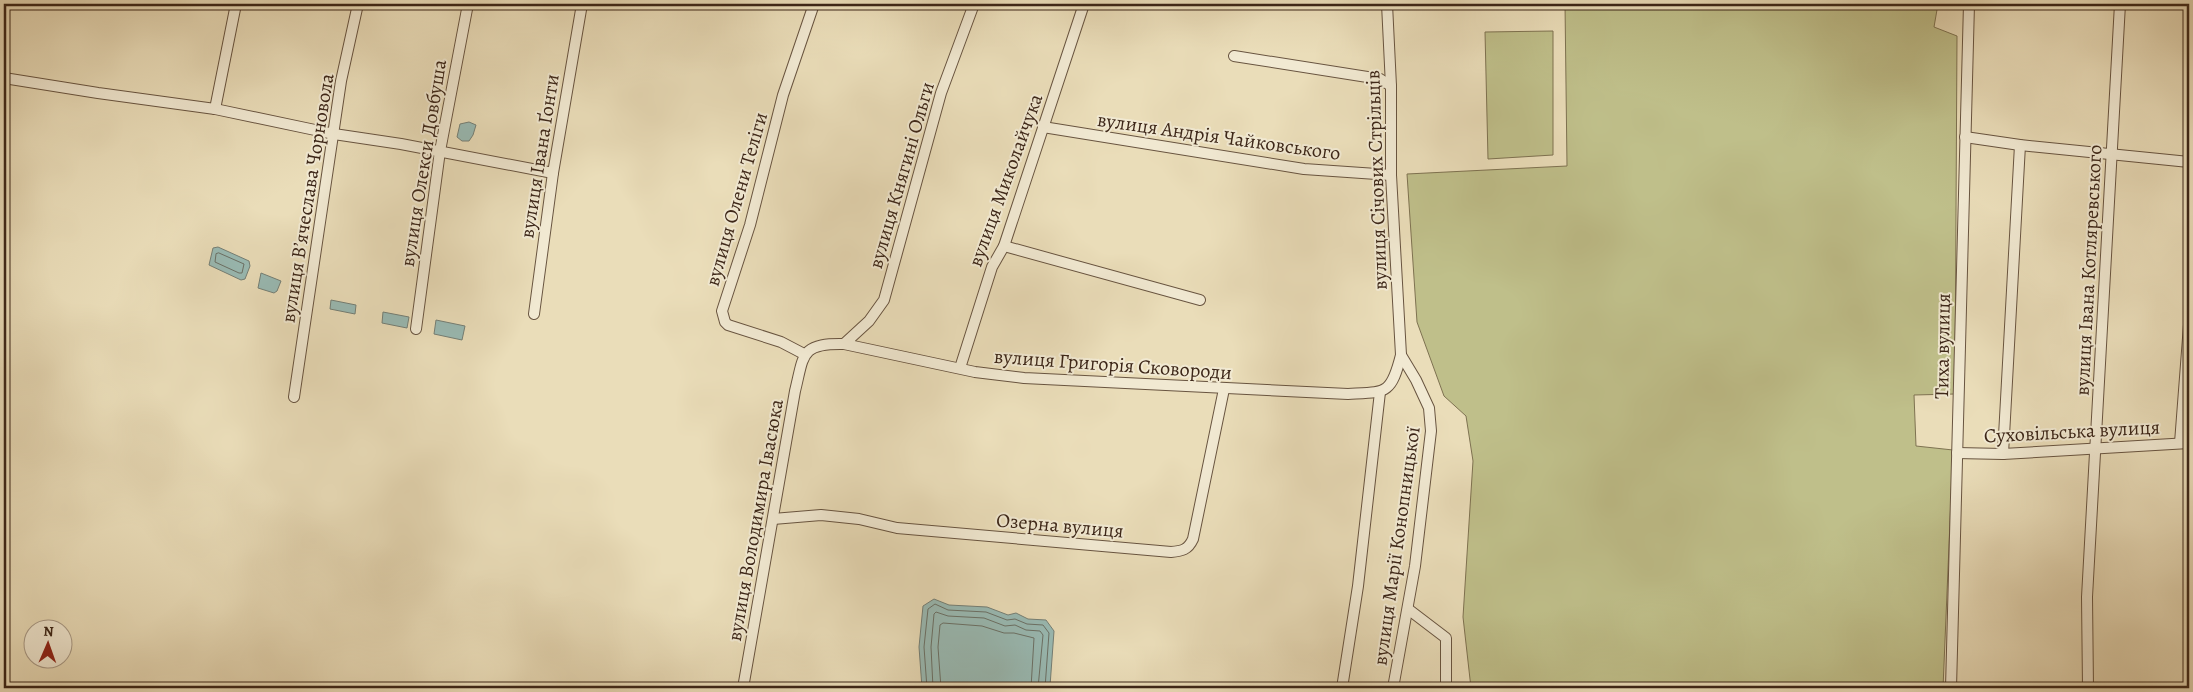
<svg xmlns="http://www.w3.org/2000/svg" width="2193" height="692" font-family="Alegreya,serif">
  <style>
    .green { fill: #bfbf8a; stroke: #7e7251 }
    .water { fill: #99bbb5; stroke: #747f76 }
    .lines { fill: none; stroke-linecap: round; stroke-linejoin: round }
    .shore { stroke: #6a7066; stroke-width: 1 }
    .minor-casing { stroke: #685440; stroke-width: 12 }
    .minor { stroke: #f1e9d2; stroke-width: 10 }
    .labels { text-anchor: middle; stroke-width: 4; stroke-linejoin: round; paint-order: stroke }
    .street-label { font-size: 20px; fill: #3c2618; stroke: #f1e9d2 }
  </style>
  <rect width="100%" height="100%" fill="#eaddb9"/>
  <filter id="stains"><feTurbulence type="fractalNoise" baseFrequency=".004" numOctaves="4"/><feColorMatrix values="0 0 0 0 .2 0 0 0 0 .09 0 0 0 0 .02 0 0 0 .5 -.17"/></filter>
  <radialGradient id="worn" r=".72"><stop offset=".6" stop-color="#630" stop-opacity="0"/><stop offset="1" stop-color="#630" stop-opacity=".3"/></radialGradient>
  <g class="green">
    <polygon points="1565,4 1938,4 1934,27 1957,36 1955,394 1914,395 1916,446 1953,450 1943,688 1471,688 1463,617 1473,461 1466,416 1444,396 1417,322 1407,174 1567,166"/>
    <polygon points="1553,31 1553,155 1488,159 1485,32"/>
  </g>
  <g class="water">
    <polygon points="469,122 476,125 473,135 469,141 462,141 457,137 460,124"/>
    <polygon points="218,247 249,261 250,266 245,279 241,280 209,265 213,248"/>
    <polygon points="261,273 281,281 277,291 274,293 258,288"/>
    <polygon points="331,300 356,305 355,314 330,309"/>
    <polygon points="383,312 409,317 407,328 382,323"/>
    <polygon points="436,320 465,326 462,340 434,334"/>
    <polygon points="934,599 949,605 987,607 1008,615 1016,613 1028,619 1046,620 1054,631 1050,686 1048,688 922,688 919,647 923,606"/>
  </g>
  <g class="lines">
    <g class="shore">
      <polygon points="219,253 244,264 242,273 239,273 215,262 216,254"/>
      <polyline points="927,688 924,647 928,609 935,604 948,610 986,612 1007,620 1015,619 1027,624 1043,625 1049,633 1045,688"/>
      <polyline points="933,688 931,647 934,614 936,612 948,616 984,618 1005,626 1015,625 1026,630 1040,631 1043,635 1038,688"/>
      <polyline points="941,688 938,647 940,625 943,623 982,626 1004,633 1014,633 1034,638 1031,688"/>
    </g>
    <defs>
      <g id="minor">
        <polyline points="1234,56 1380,79 1391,86"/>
        <polyline points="4,78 98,93 215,109 334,134 401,144 553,173"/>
        <polyline points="215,109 236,4"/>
        <polyline points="1043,127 1304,169 1391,175"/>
        <polyline points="1965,137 2020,145 2189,162"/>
        <polyline points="1004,246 1200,300"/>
        <polyline points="534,314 553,173 582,4"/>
        <polyline points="416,329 440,151 468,4"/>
        <polyline points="844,344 869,321 884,300 941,93 974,4"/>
        <polyline points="804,354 781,342 728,325 725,322 722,311 750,225 783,95 814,4"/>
        <polyline points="960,368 992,267 1004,246 1084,4"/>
        <polyline points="294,397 341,81 358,4"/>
        <polyline points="2180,443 2189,325"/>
        <polyline points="1957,453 2003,454 2189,443"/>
        <polyline points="2003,454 2020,145"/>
        <path d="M773,519L821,515L859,519L897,528L1171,552C1182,551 1188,550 1193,539L1224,389"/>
        <polyline points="1408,609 1446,638 1446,688"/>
        <path d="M743,688L795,391C804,355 800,343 844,344L975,372L1024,378L1348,394C1386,392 1391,395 1401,355L1391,175V86L1387,4"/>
        <polyline points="1342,688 1358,586 1380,392"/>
        <polyline points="1393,688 1415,566 1431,431 1429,408 1416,380 1401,355"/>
        <polyline points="1951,688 1969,4"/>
        <polyline points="2088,688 2087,597 2120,4"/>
      </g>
    </defs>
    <use href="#minor" class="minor-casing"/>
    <use href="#minor" class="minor"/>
  </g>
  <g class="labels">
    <g class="street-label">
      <text transform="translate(1219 136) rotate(8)" y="7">вулиця Андрія Чайковського</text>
      <text transform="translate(539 156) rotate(-81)" y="7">вулиця Івана Ґонти</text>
      <text transform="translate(423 163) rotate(-81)" y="7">вулиця Олекси Довбуша</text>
      <text transform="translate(901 175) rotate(-74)" y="7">вулиця Княгині Ольги</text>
      <text transform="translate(1005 180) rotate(-70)" y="7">вулиця Миколайчука</text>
      <text transform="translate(1376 180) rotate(-92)" y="7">вулиця Січових Стрільців</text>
      <text transform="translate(307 198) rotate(-81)" y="7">вулиця Вʼячеслава Чорновола</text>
      <text transform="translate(736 199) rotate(-74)" y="7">вулиця Олени Теліги</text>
      <text transform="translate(2088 270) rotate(-87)" y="7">вулиця Івана Котляревського</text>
      <text transform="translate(1942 346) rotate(-89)" y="7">Тиха вулиця</text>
      <text transform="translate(1113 364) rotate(4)" y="7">вулиця Григорія Сковороди</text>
      <text transform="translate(2072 431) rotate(-3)" y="7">Суховільська вулиця</text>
      <text transform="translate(755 520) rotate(-80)" y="7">вулиця Володимира Івасюка</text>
      <text transform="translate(1060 525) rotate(5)" y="7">Озерна вулиця</text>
      <text transform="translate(1396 546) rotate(-82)" y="7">вулиця Марії Конопницької</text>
    </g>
  </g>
  <rect width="2193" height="692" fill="none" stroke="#eaddb9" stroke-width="20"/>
  <rect x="5" y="5" width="2183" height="682" fill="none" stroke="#3c2618" stroke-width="2.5"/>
  <rect x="10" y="10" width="2173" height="672" fill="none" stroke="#3c2618"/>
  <g transform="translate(48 644) rotate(2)"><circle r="24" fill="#f1e9d2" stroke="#a99b88"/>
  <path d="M0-4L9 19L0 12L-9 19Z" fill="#8f2418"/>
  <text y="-8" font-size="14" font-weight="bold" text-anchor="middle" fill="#3c2618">N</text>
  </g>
  <rect width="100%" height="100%" filter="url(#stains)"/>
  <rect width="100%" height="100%" fill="url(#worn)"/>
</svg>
